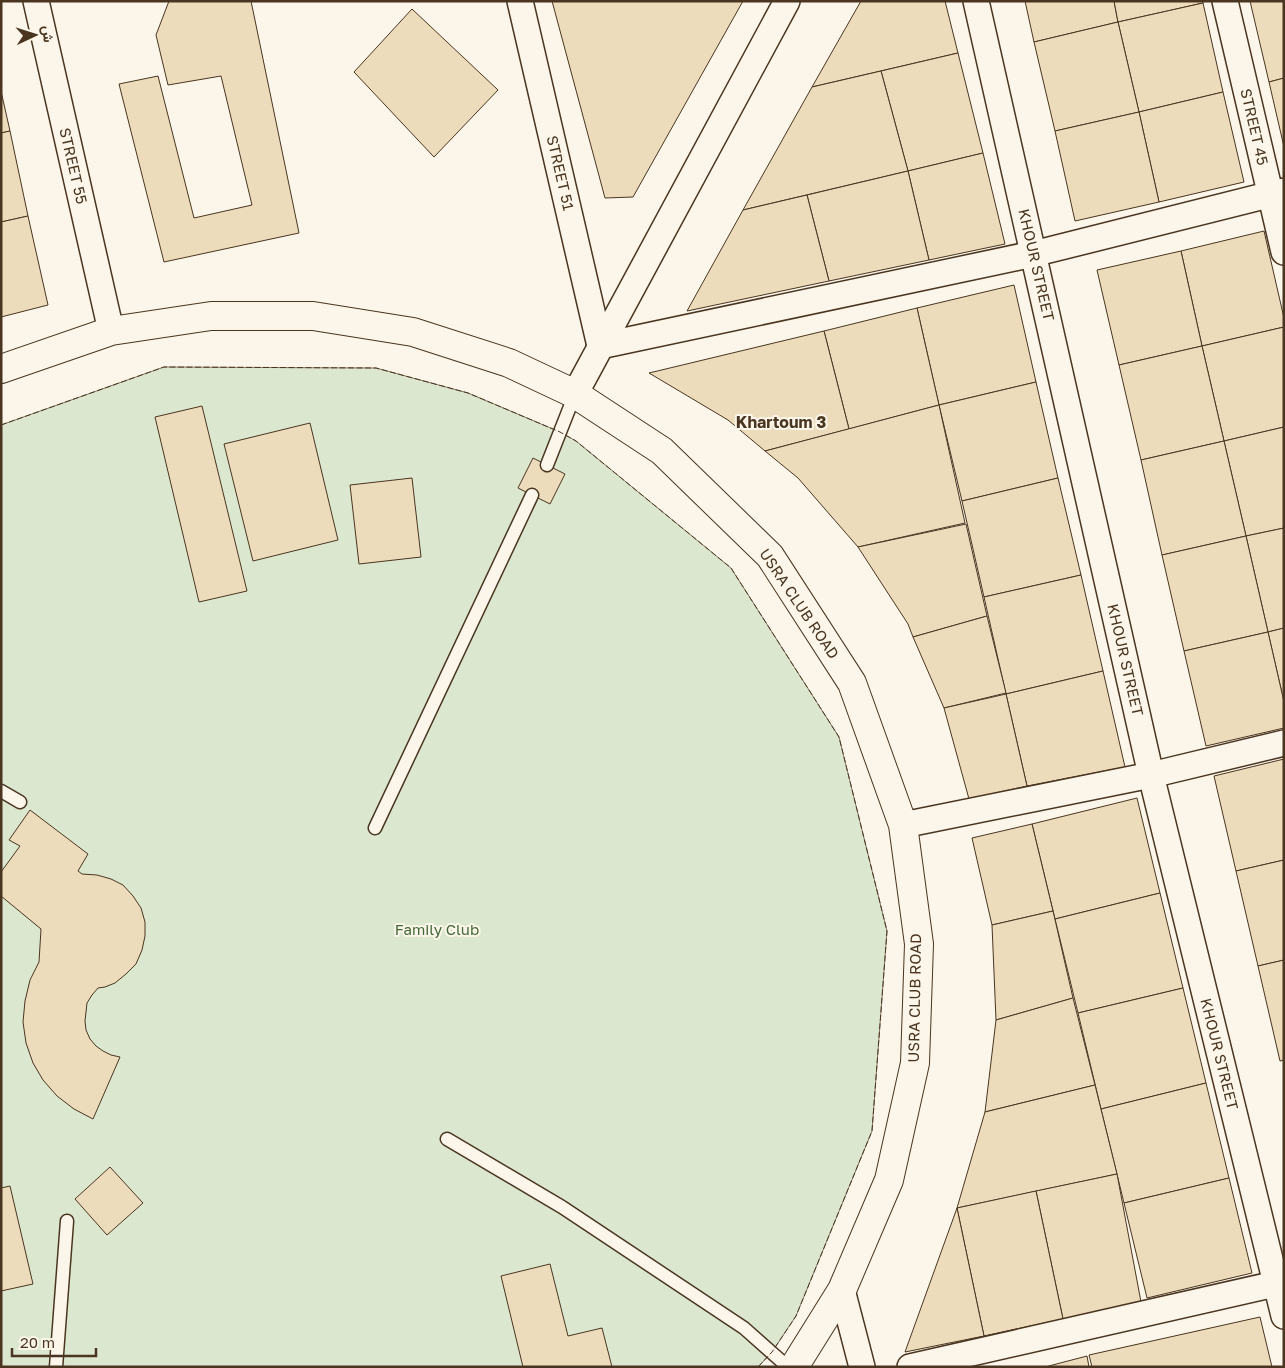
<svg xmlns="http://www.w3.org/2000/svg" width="1285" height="1368" font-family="'Golos Text',Vazirmatn,sans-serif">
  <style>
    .green { fill: #dce7d0; stroke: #887966 }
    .building { fill: #ecdcbc; stroke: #4a3520 }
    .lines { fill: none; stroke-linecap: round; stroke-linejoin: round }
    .lane-casing { stroke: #4a3520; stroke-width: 15 }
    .street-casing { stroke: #4a3520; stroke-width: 28 }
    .secondary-casing { stroke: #4a3520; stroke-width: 30 }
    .lane { stroke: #fbf6e9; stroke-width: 12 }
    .street { stroke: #fbf6e9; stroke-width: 25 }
    .secondary { stroke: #fbf6e9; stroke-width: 28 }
    .fence { stroke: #4a3520; stroke-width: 1; stroke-dasharray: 6 2.5; stroke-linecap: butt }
    .labels { text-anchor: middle; stroke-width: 4; stroke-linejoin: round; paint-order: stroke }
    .street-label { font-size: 15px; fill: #4a3520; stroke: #fbf6e9 }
    .park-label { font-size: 15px; fill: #436837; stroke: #fbf6e9 }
    .neighbourhood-label { font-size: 16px; font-weight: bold; fill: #4a3520; stroke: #fbf6e9 }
  </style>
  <rect width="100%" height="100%" fill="#fbf6e9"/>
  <!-- green -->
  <polygon class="green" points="164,367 376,368 468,393 560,432 576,441 731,568 839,737 887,931 872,1131 796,1316 772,1352 758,1367 1,1367 1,425"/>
  <!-- building -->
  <g class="building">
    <polygon points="169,1 251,1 299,233 164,262 119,84 158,76 194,218 252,205 221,76 168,85 156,35"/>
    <polygon points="552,1 743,1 633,197 605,198"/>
    <polygon points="861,1 945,1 958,53 812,87"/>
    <polygon points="1025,1 1114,1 1118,22 1034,42"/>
    <polygon points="1114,1 1203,1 1203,3 1118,22"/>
    <polygon points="1250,1 1284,1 1284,78 1269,82"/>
    <polygon points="1203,3 1223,92 1139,112 1118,22"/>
    <polygon points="412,9 498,90 434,157 354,72"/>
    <polygon points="1118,22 1139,112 1055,131 1034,42"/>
    <polygon points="958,53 983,153 908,171 881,71"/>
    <polygon points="881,71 908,171 743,210 812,87"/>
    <polygon points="1284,78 1284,147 1269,82"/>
    <polygon points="1,91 10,131 1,133"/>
    <polygon points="1223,92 1244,182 1159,202 1139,112"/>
    <polygon points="1139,112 1159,202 1075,221 1055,131"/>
    <polygon points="10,131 28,216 1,222 1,133"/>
    <polygon points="983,153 1005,244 929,260 908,171"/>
    <polygon points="908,171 929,260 829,281 807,195"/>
    <polygon points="807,195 829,281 687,311 743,210"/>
    <polygon points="28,216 48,305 1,317 1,222"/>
    <polygon points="1264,231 1284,318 1284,327 1202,346 1181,251"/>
    <polygon points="1181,251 1202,346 1119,365 1097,270"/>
    <polygon points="1014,285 1036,382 939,405 917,308"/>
    <polygon points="917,308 939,405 849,429 824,331"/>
    <polygon points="1284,327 1284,427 1224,441 1202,346"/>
    <polygon points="824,331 849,429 765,451 728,420 649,373"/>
    <polygon points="1202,346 1224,441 1141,460 1119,365"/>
    <polygon points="1036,382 1058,478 962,501 939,405"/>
    <polygon points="939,405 965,523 858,547 798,478 765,451"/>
    <polygon points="202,406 247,591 199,602 155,417"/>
    <polygon points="310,423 338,540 253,561 224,444"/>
    <polygon points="1284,427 1284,528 1246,536 1224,441"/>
    <polygon points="1224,441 1246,536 1162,555 1141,460"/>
    <polygon points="533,458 565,474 550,504 518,488"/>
    <polygon points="412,478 421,557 359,564 350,485"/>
    <polygon points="1058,478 1081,575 984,597 962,501"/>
    <polygon points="966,524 987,616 913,637 908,624 858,547"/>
    <polygon points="1284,528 1284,628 1268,632 1246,536"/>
    <polygon points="1246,536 1268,632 1184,651 1162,555"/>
    <polygon points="1081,575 1103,671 1006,694 984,597"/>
    <polygon points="987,616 1006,693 944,708 913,637"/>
    <polygon points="1284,628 1284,702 1268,632"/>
    <polygon points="1268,632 1284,702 1284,728 1206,746 1184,651"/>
    <polygon points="1103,671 1125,767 1027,786 1006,694"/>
    <polygon points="1006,694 1027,786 969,799 944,708"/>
    <polygon points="1284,759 1284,860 1236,871 1214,776"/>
    <polygon points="1137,798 1160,893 1055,919 1032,824"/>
    <polygon points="30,810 88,854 78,871 82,874 97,875 111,879 123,885 133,896 141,908 145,922 145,936 142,950 136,964 126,974 115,983 105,987 98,988 92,995 87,1003 85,1021 86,1030 90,1039 96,1046 103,1051 111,1055 120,1057 93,1119 74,1109 57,1096 43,1080 33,1063 26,1043 23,1022 25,1001 30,980 39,962 41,929 1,896 1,872 20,846 9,840"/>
    <polygon points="1032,824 1053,911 992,925 972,838"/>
    <polygon points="1284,860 1284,960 1258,966 1236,871"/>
    <polygon points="1160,893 1183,988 1078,1013 1055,919"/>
    <polygon points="1053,911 1073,998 996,1020 992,925"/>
    <polygon points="1284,960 1284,1060 1280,1061 1258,966"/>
    <polygon points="1183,988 1206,1083 1101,1109 1078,1013"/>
    <polygon points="1073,998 1095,1085 985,1112 996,1020"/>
    <polygon points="1206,1083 1229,1178 1124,1203 1101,1109"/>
    <polygon points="1095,1085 1117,1174 957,1208 985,1112"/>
    <polygon points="110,1167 143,1203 107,1235 75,1199"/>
    <polygon points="1117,1174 1141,1302 1063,1319 1036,1191"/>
    <polygon points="1229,1178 1252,1273 1147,1298 1124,1203"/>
    <polygon points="10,1186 33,1284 1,1291 1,1188"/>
    <polygon points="1036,1191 1063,1319 984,1336 957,1208"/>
    <polygon points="957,1208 984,1336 905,1352"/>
    <polygon points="550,1264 568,1336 602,1328 612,1367 523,1367 501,1276"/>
    <polygon points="1260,1317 1272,1367 1092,1367 1089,1355"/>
    <polygon points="1087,1356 1089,1367 1045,1367"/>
  </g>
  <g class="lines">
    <!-- lane casing -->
    <g class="lane-casing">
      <g id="lane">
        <polyline points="547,465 575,394"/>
        <polyline points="1,791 20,802"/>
        <polyline points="375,828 532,495"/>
        <polyline points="447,1139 562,1207 744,1328 788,1367"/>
        <polyline points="56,1367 67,1221"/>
      </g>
    </g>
    <!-- street casing -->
    <g class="street-casing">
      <g id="street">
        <polyline points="36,1 111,331"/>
        <polyline points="520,1 600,346 1033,254 1284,191"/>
        <polyline points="976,1 1151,775 1284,1316"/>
        <polyline points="1225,1 1284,252"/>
        <polyline points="575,394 787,1"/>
        <polyline points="903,825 1151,775 1284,743"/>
        <polyline points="842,1290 862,1367"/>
        <polyline points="910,1367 1284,1282"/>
      </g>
    </g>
    <!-- secondary casing -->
    <g class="secondary-casing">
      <polyline id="secondary" points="1,369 111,331 211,316 313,316 413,332 509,363 575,394 662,451 770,556 852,683 903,825 919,944 915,1063 889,1180 842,1290 794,1367"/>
    </g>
    <!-- lane -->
    <use href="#lane" class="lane"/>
    <!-- street -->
    <use href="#street" class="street"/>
    <!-- secondary -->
    <use href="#secondary" class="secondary"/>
    <!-- fence -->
    <polyline class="fence" points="1,425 164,367 376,368 468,393 560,432 576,441 731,568 839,737 887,931 872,1131 796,1316 772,1352 758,1367"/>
  </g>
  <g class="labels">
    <!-- street labels -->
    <g class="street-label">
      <text transform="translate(1254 127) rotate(77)" y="5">STREET 45</text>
      <text transform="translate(73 166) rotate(77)" y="5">STREET 55</text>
      <text transform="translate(560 173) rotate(77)" y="5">STREET 51</text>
      <text transform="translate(1036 265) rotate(77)" y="5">KHOUR STREET</text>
      <text transform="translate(799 604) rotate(56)" y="5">USRA CLUB ROAD</text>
      <text transform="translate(1125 660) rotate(77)" y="5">KHOUR STREET</text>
      <text transform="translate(915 998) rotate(-89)" y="5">USRA CLUB ROAD</text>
      <text transform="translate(1219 1054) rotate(76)" y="5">KHOUR STREET</text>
    </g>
    <!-- park labels -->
    <g class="park-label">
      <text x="437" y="935">Family Club</text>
    </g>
    <!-- neighbourhood labels -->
    <g class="neighbourhood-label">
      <text x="781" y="428">Khartoum 3</text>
    </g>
  </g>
  <!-- border -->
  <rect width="1285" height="1368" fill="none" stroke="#4a3520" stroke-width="5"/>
  <!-- north arrow -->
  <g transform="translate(35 35) rotate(86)" stroke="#fbf6e9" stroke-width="4" paint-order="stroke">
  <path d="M0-4L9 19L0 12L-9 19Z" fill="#4a3520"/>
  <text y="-8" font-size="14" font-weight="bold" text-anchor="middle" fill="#4a3520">ش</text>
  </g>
  <!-- scale -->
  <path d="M12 1348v8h84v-8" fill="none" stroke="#4a3520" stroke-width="2.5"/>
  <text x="20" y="1348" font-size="15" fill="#4a3520" stroke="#fbf6e9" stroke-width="4" paint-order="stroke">20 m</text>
</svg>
